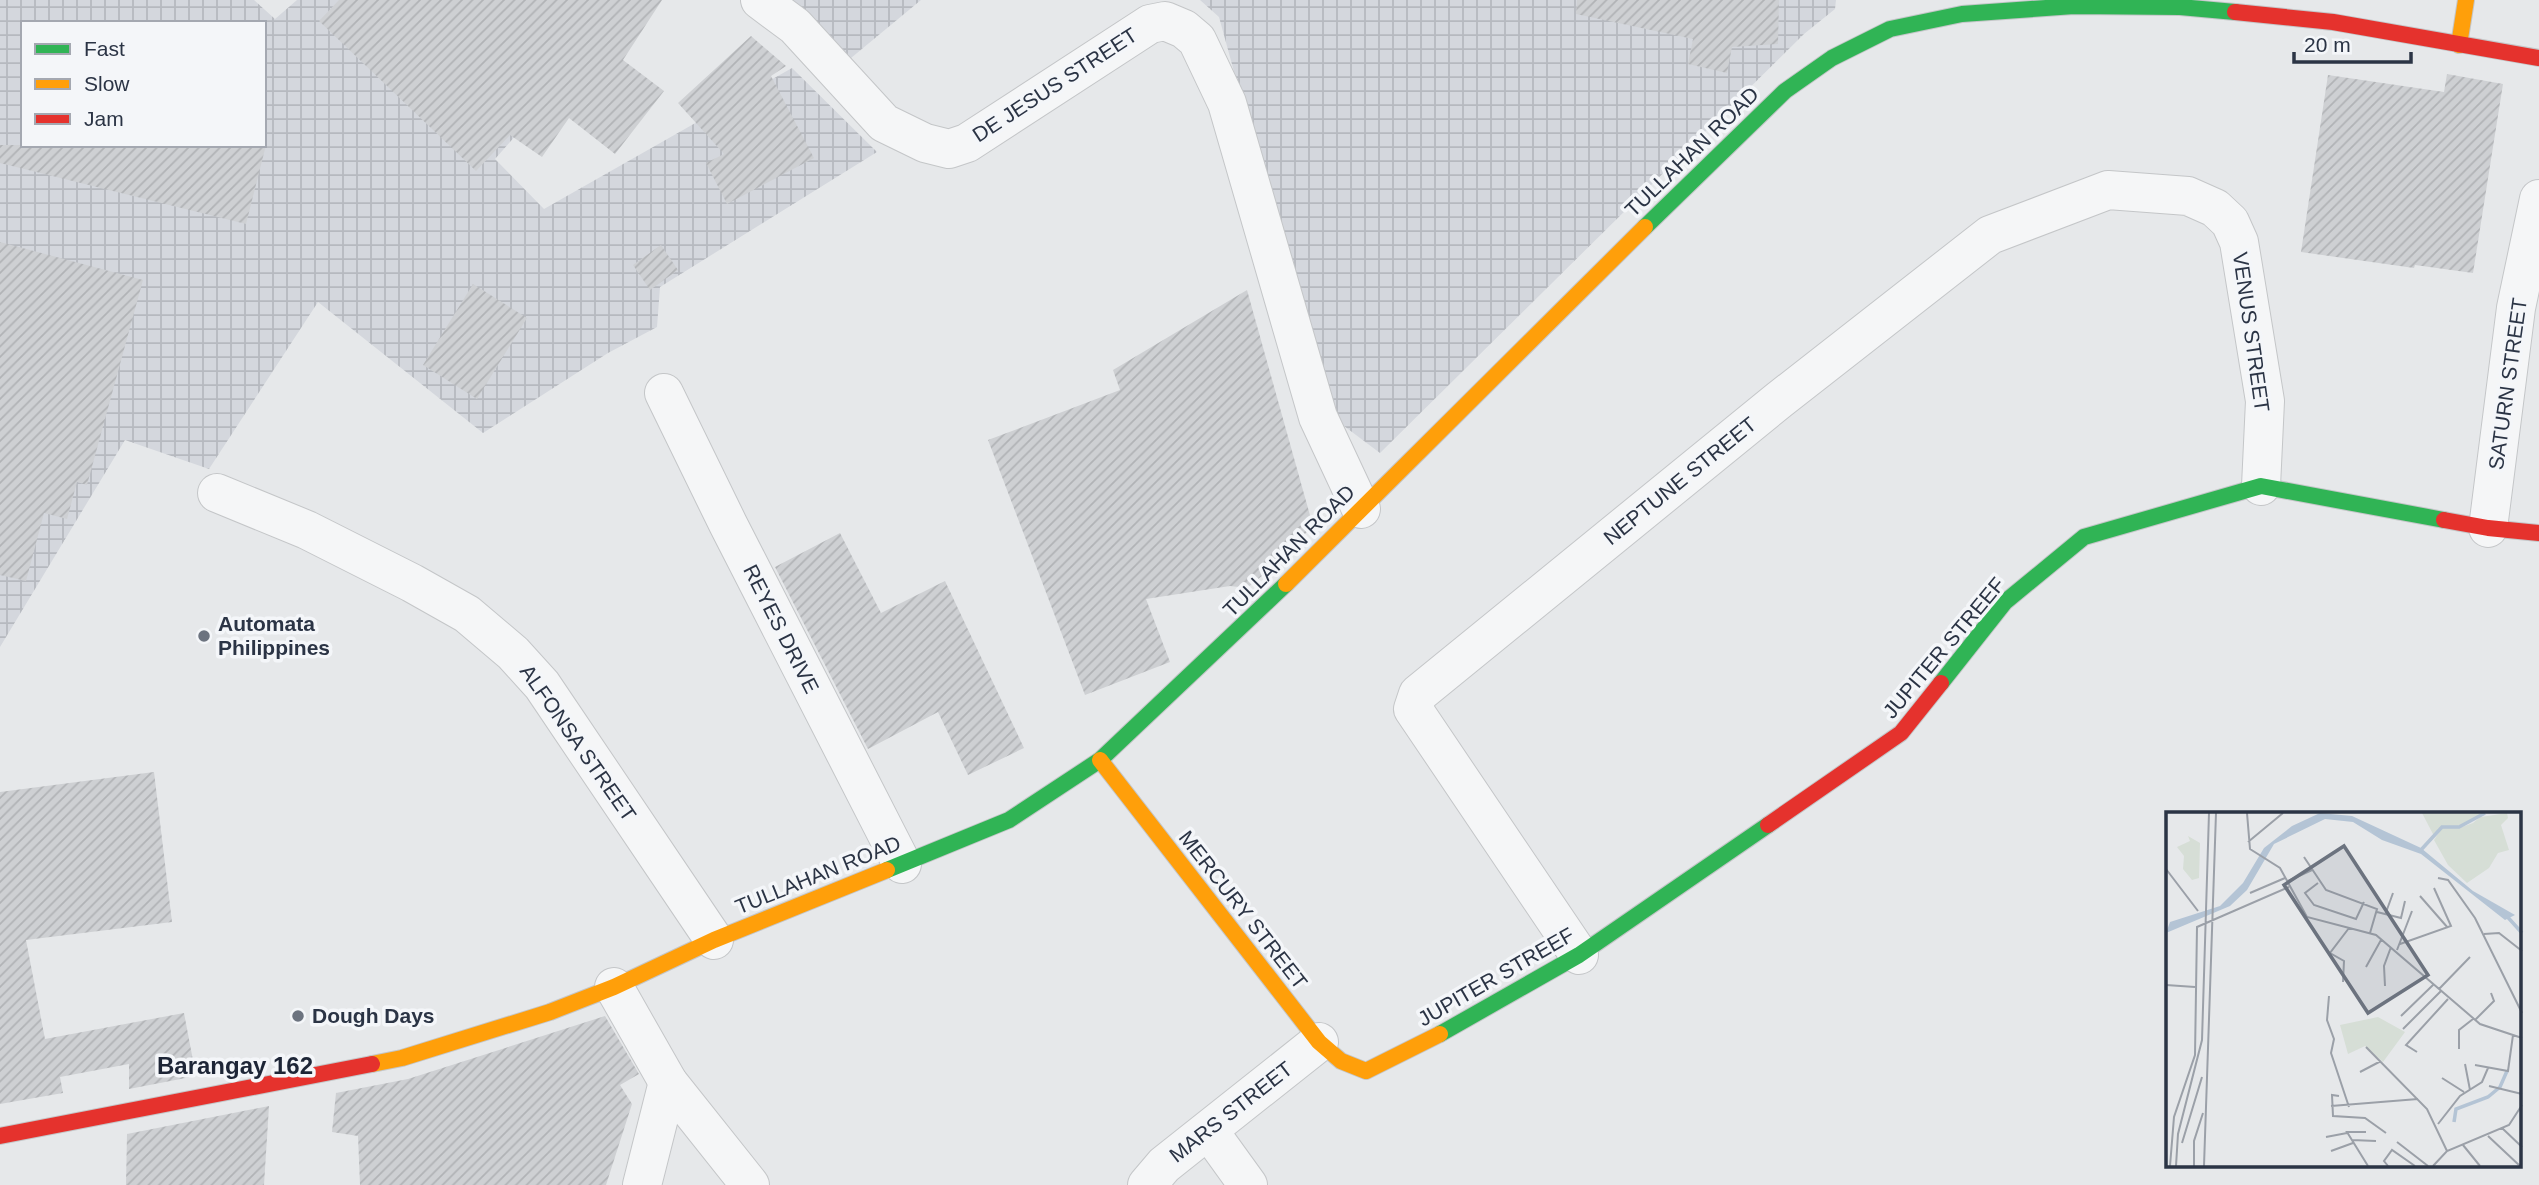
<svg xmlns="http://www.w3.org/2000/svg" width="2539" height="1185" font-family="Arial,sans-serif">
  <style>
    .industrial { fill: url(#industrial-grid); fill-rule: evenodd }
    .building { fill: url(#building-hatch) }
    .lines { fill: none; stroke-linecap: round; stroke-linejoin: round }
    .street-casing { stroke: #c4c6c8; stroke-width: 40 }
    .fast-casing { stroke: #c4c6c8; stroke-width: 18 }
    .slow-casing { stroke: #c4c6c8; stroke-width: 18 }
    .jam-casing { stroke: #c4c6c8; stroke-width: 18 }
    .street { stroke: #f5f6f7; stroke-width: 38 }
    .fast { stroke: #30b455; stroke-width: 16 }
    .slow { stroke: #ff9f0a; stroke-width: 16 }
    .jam { stroke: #e5322d; stroke-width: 16 }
    .poi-dot { fill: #6c737f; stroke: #f4f6f9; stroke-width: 2.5 }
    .labels { text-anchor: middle; stroke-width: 7; stroke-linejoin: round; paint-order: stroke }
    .street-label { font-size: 21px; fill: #2b3445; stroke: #f4f6f9 }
    .poi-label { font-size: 21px; font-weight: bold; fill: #2b3445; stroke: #f4f6f9; text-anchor: start }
    .quarter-label { font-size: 24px; font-weight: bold; fill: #1d2536; stroke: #f4f6f9 }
    .inset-river { fill: none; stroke: #b4c4d5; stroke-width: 3.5 }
    .inset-road { fill: none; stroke: #9ba0a8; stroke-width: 2 }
    .view { fill: #6c737f; fill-opacity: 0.15; stroke: #6c737f; stroke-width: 3.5 }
    .inset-edge { fill: none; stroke: #2b3445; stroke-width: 3.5 }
  </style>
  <defs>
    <pattern id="industrial-grid" width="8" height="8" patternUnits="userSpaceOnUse" patternTransform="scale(1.75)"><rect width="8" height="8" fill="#d4d7dd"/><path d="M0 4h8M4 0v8" fill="none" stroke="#b6b9bf"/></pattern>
    <pattern id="building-hatch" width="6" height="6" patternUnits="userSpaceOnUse" patternTransform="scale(1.75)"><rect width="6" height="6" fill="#ced0d3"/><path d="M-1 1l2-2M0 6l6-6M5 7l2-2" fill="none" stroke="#b1b3b6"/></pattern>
  </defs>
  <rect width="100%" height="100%" fill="#e6e8ea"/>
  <!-- industrial -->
  <g class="industrial">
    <path d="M 0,0 L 254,0 L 275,19 L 297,0 L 438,0 L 542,106 L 495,159 L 544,209 L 792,68 L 877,152 L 660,287 L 657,327 L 608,353 L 483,433 L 318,302 L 209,469 L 125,440 L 0,647 ZM 23,23 L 264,23 L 264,145 L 23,145 Z"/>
    <polygon points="783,0 921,0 851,58"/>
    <polygon points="1200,0 1836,0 1835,9 1804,34 1380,453 1328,414 1219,17"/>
  </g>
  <!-- building -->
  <g class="building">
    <polygon points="339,0 662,0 623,60 664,91 615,154 569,118 542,157 510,135 476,171 319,21"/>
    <polygon points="1577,0 1779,0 1778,44 1732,47 1727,73 1688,64 1693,39 1576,14"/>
    <polygon points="751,36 786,66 771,76 814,158 727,204 706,163 724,154 678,103"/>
    <polygon points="2447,74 2503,84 2473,273 2415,265 2414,268 2301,252 2328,75 2444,92"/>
    <polygon points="0,145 266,145 246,224 0,163"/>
    <polygon points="0,242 143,280 87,485 77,482 67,519 44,513 26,581 0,575"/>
    <polygon points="661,245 678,270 650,290 633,265"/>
    <polygon points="473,284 527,318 477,399 423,365"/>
    <polygon points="1247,290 1313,526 1268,571 1247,588 1230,586 1146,599 1170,662 1085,695 988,440 1120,390 1113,370"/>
    <polygon points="840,533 881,613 945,581 1024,748 968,775 938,712 868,749 775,567"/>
    <polygon points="154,772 172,922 26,940 45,1039 184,1013 196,1076 129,1089 129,1064 60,1077 63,1093 0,1104 0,792"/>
    <polygon points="605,1016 639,1074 620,1085 632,1104 606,1185 360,1185 358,1136 332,1132 336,1093 408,1079"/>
    <polygon points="269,1106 264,1185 126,1185 127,1134"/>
  </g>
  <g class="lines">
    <!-- street casing -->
    <g class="street-casing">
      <g id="street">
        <polyline points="760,0 795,26 884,123 925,143 949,149 967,143 1150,24 1165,21 1184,29 1197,40 1227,103 1318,417 1361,509"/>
        <polyline points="664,393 728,524 902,864"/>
        <polyline points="217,493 307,530 412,583 467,614 513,653 542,685 714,940"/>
        <polyline points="2488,528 2516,308 2539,199"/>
        <polyline points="1579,955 1413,709 1418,694 1779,400 1990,235 2108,190 2188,196 2215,208 2230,222 2239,242 2265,401 2261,486"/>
        <polyline points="614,987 668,1082 750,1185"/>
        <polyline points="1209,1131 1248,1185"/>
        <polyline points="642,1185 668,1082"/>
        <polyline points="1147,1185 1164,1165 1319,1042"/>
      </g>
    </g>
    <!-- fast casing -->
    <g class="fast-casing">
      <g id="fast">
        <polyline points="1645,227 1785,91 1832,58 1890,29 1962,14 2074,6 2180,7 2235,12"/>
        <polyline points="1941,683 2005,602 2084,537 2261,486 2444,520"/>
        <polyline points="887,870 1009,820 1100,760 1286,584"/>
        <polyline points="1440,1034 1579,955 1768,825"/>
      </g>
    </g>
    <!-- slow casing -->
    <g class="slow-casing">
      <g id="slow">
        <polyline points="2459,45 2466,0"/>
        <polyline points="1286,584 1645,227"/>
        <polyline points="1100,760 1319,1042 1341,1061 1366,1071 1440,1034"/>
        <polyline points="372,1064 402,1058 550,1012 614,987 714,940 887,870"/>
      </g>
    </g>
    <!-- jam casing -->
    <g class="jam-casing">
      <g id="jam">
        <polyline points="2235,12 2333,22 2539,58"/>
        <polyline points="2444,520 2488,528 2539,533"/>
        <polyline points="1768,825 1901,733 1941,683"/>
        <polyline points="0,1136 372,1064"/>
      </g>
    </g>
    <!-- street -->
    <use href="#street" class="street"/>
    <!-- fast -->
    <use href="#fast" class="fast"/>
    <!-- slow -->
    <use href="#slow" class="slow"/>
    <!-- jam -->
    <use href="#jam" class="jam"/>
  </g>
  <!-- markers -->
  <g class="poi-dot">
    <circle cx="204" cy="636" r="7"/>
    <circle cx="298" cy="1016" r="7"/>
  </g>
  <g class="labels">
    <!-- street labels -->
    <g class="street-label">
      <text transform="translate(1055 85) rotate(-33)" y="7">DE JESUS STREET</text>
      <text transform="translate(1692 152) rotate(-44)" y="7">TULLAHAN ROAD</text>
      <text transform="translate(2251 332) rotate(82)" y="7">VENUS STREET</text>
      <text transform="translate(2508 384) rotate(-82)" y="7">SATURN STREET</text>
      <text transform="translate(1680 481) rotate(-39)" y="7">NEPTUNE STREET</text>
      <text transform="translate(1289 551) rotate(-45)" y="7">TULLAHAN ROAD</text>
      <text transform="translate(781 629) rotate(63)" y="7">REYES DRIVE</text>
      <text transform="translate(1944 648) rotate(-50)" y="7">JUPITER STREEF</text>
      <text transform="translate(578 743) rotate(55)" y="7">ALFONSA STREET</text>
      <text transform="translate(818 875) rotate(-22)" y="7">TULLAHAN ROAD</text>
      <text transform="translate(1243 910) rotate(52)" y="7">MERCURY STREET</text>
      <text transform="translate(1496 977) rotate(-30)" y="7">JUPITER STREEF</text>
      <text transform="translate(1231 1112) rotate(-38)" y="7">MARS STREET</text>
    </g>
    <!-- poi labels -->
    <g class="poi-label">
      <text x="218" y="631">Automata<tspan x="218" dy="24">Philippines</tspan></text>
      <text x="312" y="1023">Dough Days</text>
    </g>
    <!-- quarter labels -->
    <g class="quarter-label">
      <text x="235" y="1074">Barangay 162</text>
    </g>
  </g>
  <!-- overview -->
  <g transform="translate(2166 812)">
    <rect width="355" height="355" fill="#e6e8ea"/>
    <path d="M 256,1 L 318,1 L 315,5 L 341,1 L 342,6 L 335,13 L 343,38 L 332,41 L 323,56 L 301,71 L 282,53 L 268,28 L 276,16 L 293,16 L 307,11 L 314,5 L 289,15 L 275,14 L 268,24 ZM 22,24 L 34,31 L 33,66 L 26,68 L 17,57 L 18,44 L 11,35 L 24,29 ZM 212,205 L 239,220 L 217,250 L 199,234 L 182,242 L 174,213 Z" fill="#d6ded6"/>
    <path d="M 154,1 L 186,4 L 255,36 L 307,79 L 349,103 L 339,108 L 255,42 L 216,28 L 187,10 L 159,7 L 108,32 L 81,78 L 64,94 L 0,121 L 4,110 L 54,94 L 77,71 L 98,36 L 126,14 Z" fill="#b4c4d5"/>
    <path class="inset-river" d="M 254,39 L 276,15 L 293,15 L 319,1M 338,101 L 356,121M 288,310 L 290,297 L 322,285 L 334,275 L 341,259"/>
    <path class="inset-road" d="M 81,1 L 84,37 L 114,56 L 141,105 L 210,123 L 314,212 L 356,226M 82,30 L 117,1M 138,45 L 160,78 L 211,97 L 204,121M 0,57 L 32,99M 272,66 L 282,68 L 309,106 L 356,201M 122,69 L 146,58M 152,71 L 139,81 L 148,93 L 190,107 L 198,90M 84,81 L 119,66M 254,84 L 282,116M 211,100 L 235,106 L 239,89M 219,103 L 227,81M 318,122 L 333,121 L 356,139M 234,132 L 285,114 L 268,76M 231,138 L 246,99M 200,155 L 215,128M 177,170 L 178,149 L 164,141 L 183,116M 0,173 L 29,175M 219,174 L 218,154 L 225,135M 273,177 L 304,145M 163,184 L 161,208 L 168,227 L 165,241 L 183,295M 235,204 L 267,173M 309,208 L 328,189 L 325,181M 237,217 L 275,179M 200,235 L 261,297 L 281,339M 293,237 L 293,218 L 307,207M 251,240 L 240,233 L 282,187M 299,252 L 304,278M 309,253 L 342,259 L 347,223M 194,260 L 215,249M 276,266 L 298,280M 323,274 L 356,282M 173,284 L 166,283 L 167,304 L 199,306 L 220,321M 165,294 L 252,287M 272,312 L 294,284 L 316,270 L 322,256M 336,316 L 356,335M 200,320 L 181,320 L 202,354M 322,324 L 354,354M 160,325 L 181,321M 186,328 L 210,329M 231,330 L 262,354M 16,331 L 36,265M 297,333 L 314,354M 165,339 L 187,331M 4,354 L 8,305 L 29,243 L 31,115 L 123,75M 10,354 L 12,322 L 36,228 L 43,1M 28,354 L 28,329 L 37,301M 38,354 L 50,1M 222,354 L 218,349 L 226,338 L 249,354M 267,354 L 281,339 L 343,313 L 356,293"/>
    <path class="view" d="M 178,34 L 262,163 L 202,201 L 118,73 Z"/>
    <rect width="355" height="355" class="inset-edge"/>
  </g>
  <!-- legend -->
  <rect x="21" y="21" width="245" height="126" fill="#f4f6f9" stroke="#a4a8b1" stroke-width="2"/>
  <rect x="35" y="44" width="35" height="10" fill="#30b455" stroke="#a4a8b1" stroke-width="2"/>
  <text x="84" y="56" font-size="21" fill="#2b3445">Fast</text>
  <rect x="35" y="79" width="35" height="10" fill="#ff9f0a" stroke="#a4a8b1" stroke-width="2"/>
  <text x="84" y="91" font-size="21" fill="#2b3445">Slow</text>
  <rect x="35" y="114" width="35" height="10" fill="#e5322d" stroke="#a4a8b1" stroke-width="2"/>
  <text x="84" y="126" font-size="21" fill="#2b3445">Jam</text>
  <!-- scale -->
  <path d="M2294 52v10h117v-10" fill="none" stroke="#2b3445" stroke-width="3.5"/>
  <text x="2304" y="52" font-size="21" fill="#2b3445" stroke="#f4f6f9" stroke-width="5" paint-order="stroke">20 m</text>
</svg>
